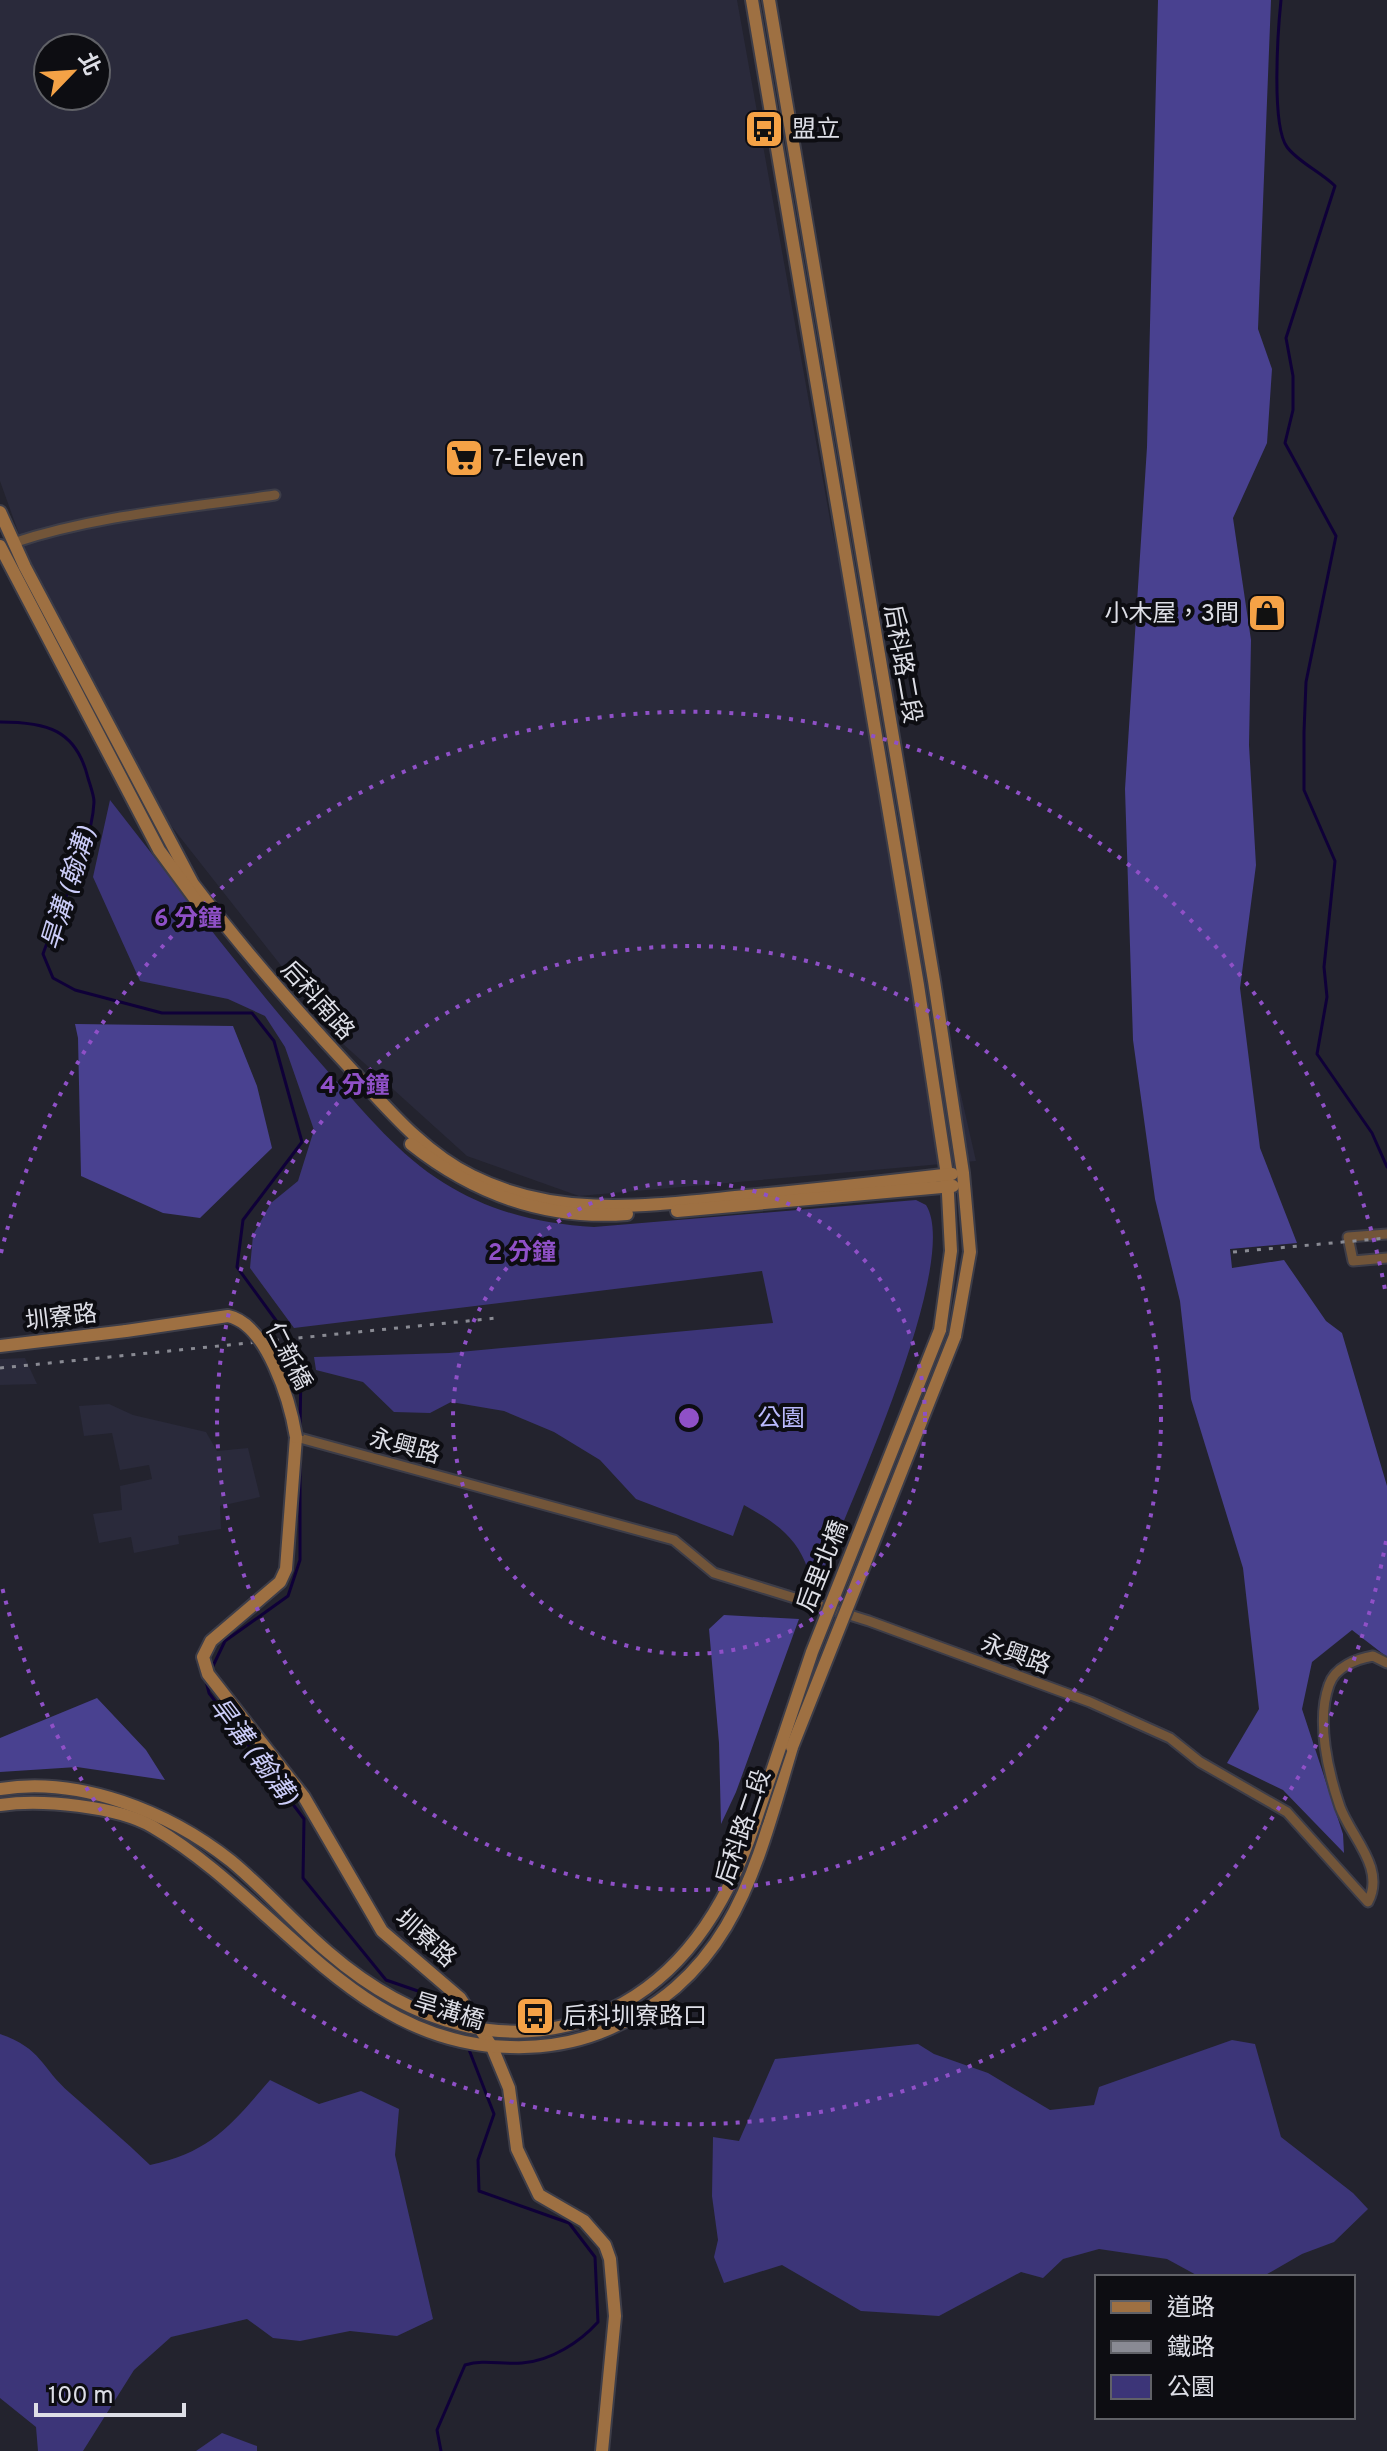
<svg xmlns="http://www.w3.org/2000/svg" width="1387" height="2451" font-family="Overpass,'Noto Sans TC',sans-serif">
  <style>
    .built { fill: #2a2a3b; fill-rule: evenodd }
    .green { fill: #3c3578 }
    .forest { fill: #494190 }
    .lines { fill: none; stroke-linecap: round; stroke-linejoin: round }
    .stream { stroke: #0f0038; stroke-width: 3 }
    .street-casing { stroke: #3d3d48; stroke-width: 13 }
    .secondary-casing { stroke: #3d3d48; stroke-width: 16 }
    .street { stroke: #725539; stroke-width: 9 }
    .secondary { stroke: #9e7042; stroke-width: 12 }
    .rail { stroke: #898a93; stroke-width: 3; stroke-dasharray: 4 8; stroke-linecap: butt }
    .secondary-bridge-casing { stroke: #3d3d48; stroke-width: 16; stroke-linecap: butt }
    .secondary-bridge { stroke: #9e7042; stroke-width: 12 }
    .ring { fill: none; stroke: #8f50c7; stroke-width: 4; stroke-dasharray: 4 8 }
    .labels { text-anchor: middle; stroke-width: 8; stroke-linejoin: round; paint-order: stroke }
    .poi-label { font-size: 24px; fill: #dddee6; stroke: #0d0d12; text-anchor: start }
    .street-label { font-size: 24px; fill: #dddee6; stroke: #0d0d12 }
    .park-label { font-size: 24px; fill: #babafc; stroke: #0d0d12 }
    .water-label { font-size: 26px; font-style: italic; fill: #cbccf8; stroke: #0d0d12 }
    .centre { fill: #8f50c7; stroke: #0d0d12; stroke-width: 4 }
    .ring-label { font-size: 24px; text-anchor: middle; font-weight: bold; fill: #8f50c7; stroke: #0d0d12; stroke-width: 8; stroke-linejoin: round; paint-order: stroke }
  </style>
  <rect width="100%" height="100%" fill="#23232e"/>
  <!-- built -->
  <g class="built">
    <path d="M 0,0 L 737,0 L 831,525 L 976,1161 L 579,1196 L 467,1156 L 342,1043 L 165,818 L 34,576 L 0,481 ZM 48,48 L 96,48 L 96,96 L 48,96 Z"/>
    <polygon points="25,1358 37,1384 0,1385 0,1359"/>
    <polygon points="109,1404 133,1415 206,1432 217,1451 248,1448 260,1497 220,1506 221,1529 178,1536 179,1544 134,1553 131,1537 99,1543 93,1514 122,1510 120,1486 152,1479 149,1465 120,1470 112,1433 84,1436 79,1406"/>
  </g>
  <!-- green -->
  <g class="green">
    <path d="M 110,800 C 182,892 253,987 331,1075 C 366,1114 399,1155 444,1183 C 490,1212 541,1224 594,1227 L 916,1200 L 926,1205 C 962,1262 847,1510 821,1576 L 808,1570 C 797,1536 774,1522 744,1505 L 733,1536 L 636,1499 L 600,1460 L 554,1432 L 504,1411 L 451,1402 L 430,1413 L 394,1412 L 363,1382 L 316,1370 L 314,1357 L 449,1353 L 773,1323 L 762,1271 L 294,1328 L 250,1268 L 253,1235 L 271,1203 L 298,1181 L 314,1130 L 285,1047 L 265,1016 L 228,999 L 140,981 L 93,877 Z"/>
    <path d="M 0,2034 C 43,2049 40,2067 70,2093 C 97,2117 124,2140 150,2165 C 211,2152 231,2125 270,2080 L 319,2104 L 361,2091 L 399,2109 L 395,2155 L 433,2319 L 397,2336 L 350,2331 L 300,2341 L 273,2338 L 247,2319 L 171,2337 L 134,2370 L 83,2451 L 38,2451 L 36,2427 L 0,2398 Z"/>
    <polygon points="1232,2040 1255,2044 1281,2137 1353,2193 1368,2209 1334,2242 1302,2254 1262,2277 1200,2277 1167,2259 1099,2249 1063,2259 1043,2278 1021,2272 939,2316 861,2311 782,2265 724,2283 714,2257 718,2240 712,2196 713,2137 739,2141 775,2059 918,2044 934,2054 988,2073 1050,2110 1094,2105 1099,2087"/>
    <polygon points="222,2433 257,2446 257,2451 196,2451"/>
  </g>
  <!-- forest -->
  <g class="forest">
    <polygon points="1158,0 1271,0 1258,329 1272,369 1267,443 1233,518 1251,640 1249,745 1256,865 1240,988 1260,1148 1297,1243 1230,1249 1232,1268 1284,1260 1326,1321 1342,1333 1387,1486 1387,1657 1352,1630 1312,1662 1302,1709 1343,1834 1344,1853 1283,1790 1227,1763 1259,1709 1243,1568 1191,1399 1180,1301 1155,1199 1133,1040 1125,789 1147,447"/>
    <polygon points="75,1024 233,1026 257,1086 272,1148 200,1218 163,1213 81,1176 78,1038"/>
    <polygon points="724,1615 799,1619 736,1792 721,1824 719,1743 709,1629"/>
    <polygon points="97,1698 146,1750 165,1780 77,1767 0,1772 0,1738"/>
  </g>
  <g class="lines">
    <!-- stream -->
    <g class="stream">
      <path d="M 1281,0 C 1278,29 1271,125 1287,147 C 1298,162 1321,172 1335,186 L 1286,338 L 1293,376 L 1293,410 L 1285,443 L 1336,536 L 1306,682 L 1304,732 L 1304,790 L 1335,861 L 1324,967 L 1327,997 L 1317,1054 L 1372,1133 L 1387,1167"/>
      <path d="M 0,722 C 46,722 76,729 88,778 C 90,785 94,795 94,802 C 92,848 58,910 43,954 L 53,978 L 75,990 L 162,1013 L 252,1013 L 274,1041 L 302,1142 L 243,1220 L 237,1267 L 283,1330"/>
      <polyline points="294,1353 301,1369 300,1431"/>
      <polyline points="211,1670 225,1641 288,1596 300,1560 300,1459"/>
      <polyline points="206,1681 209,1693 304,1819 303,1878 386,1980 447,2001 455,2018"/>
      <path d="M 441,2451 L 437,2430 L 465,2365 C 485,2359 502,2365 522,2363 C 551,2361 580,2342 598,2322 L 595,2257 L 569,2223 L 479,2191 L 478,2160 L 494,2114 L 468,2047"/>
    </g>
    <!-- street casing -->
    <g class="street-casing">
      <g id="street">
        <path d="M 13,543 C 97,515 188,508 275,495"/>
        <polyline points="1387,1234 1348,1237 1353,1261 1387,1258"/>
        <path d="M 296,1437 L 674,1540 L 714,1573 L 869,1621 L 1090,1702 L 1170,1738 L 1200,1762 L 1287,1812 L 1368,1902 C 1386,1868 1351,1837 1340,1807 C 1328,1772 1316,1721 1329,1685 C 1335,1667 1356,1659 1373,1656 L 1387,1663"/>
      </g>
    </g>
    <!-- secondary casing -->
    <g class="secondary-casing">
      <g id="secondary">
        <polyline points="752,0 918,985 947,1175 951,1251 940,1330"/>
        <polyline points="769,0 934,981 963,1173 970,1252 955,1336"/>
        <path d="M 0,512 L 25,567 L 193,884 C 242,948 295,1009 350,1068 C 387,1108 423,1152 472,1176 C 560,1220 653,1205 746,1196 C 815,1190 883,1182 952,1174"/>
        <polyline points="0,546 159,850 212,922"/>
        <path d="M 411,1144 C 474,1194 545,1220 627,1214"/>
        <polyline points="677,1211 953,1186"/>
        <polyline points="0,1346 126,1331"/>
        <polyline points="296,1437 286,1569 280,1582 211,1641 203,1657 208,1674 304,1797 382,1931 460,1998 492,2047 509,2088 517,2149 539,2195 584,2221 605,2245 610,2259 615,2316 602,2451"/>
        <path d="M 0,1789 C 80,1776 169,1812 231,1861 C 265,1889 295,1924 328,1952 C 409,2022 511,2058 612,2009 C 688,1972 730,1898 755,1822"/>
        <path d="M 0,1805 C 41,1799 117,1806 153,1827 C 275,1898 355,2045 510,2047 C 540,2048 570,2044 599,2033 C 732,1980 755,1872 792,1747"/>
      </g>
    </g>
    <!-- street -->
    <use href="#street" class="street"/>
    <!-- secondary -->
    <use href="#secondary" class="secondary"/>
    <!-- rail -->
    <g class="rail">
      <polyline points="1233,1252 1387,1238"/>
      <polyline points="0,1368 497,1318"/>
    </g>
    <!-- secondary-bridge casing -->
    <g class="secondary-bridge-casing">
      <g id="secondary-bridge">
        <path d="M 126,1331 L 228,1316 C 267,1324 290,1401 296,1437"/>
        <polyline points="792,1747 955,1336"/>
        <polyline points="755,1822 812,1652 940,1330"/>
      </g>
    </g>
    <!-- secondary-bridge -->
    <use href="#secondary-bridge" class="secondary-bridge"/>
  </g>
  <!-- distance rings -->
  <g class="ring">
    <circle cx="689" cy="1418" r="236"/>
    <circle cx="689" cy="1418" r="472"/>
    <path d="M1386 1541A708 708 0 0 1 1 1583M1 1253A708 708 0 0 1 1386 1295"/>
  </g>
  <!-- icons -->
  <defs>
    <g id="bus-square" transform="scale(2)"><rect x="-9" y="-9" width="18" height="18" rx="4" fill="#f5a246" stroke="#0d0d12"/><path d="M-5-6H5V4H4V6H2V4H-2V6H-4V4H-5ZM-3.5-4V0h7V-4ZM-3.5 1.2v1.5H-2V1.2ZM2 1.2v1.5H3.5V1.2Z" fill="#111"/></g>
    <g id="supermarket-square" transform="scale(2)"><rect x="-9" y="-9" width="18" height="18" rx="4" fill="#f5a246" stroke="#0d0d12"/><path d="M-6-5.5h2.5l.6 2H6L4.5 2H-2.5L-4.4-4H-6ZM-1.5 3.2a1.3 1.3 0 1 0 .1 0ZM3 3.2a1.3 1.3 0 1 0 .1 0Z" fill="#111"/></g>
    <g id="shop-square" transform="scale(2)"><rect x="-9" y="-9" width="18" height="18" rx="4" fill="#f5a246" stroke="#0d0d12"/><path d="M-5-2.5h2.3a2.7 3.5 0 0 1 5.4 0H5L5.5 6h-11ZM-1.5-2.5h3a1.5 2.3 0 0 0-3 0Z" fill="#111"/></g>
  </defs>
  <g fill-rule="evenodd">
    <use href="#bus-square" x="764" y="129"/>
    <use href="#supermarket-square" x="464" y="458"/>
    <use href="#shop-square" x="1267" y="613"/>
    <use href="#bus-square" x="535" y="2016"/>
  </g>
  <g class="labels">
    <!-- poi labels -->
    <g class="poi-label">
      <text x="792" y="137">盟立</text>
      <text x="492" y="466">7-Eleven</text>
      <text x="1239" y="621" text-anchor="end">小木屋，3間</text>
      <text x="563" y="2024">后科圳寮路口</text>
    </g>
    <!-- street labels -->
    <g class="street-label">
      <text transform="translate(903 664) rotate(80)" y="8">后科路二段</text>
      <text transform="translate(318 1000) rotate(48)" y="8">后科南路</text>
      <text transform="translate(61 1317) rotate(-7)" y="8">圳寮路</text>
      <text transform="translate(289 1356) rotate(63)" y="8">仁新橋</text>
      <text transform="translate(405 1446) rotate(15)" y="8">永興路</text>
      <text transform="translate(822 1566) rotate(-68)" y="8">后里北橋</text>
      <text transform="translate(1016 1654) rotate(20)" y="8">永興路</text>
      <text transform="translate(743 1827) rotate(-71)" y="8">后科路二段</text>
      <text transform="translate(426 1938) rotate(42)" y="8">圳寮路</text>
      <text transform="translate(449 2011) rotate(17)" y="8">旱溝橋</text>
    </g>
    <!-- park labels -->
    <g class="park-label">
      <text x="781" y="1426">公園</text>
    </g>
    <!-- water labels -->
    <g class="water-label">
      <text transform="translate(68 888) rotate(-73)" y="9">旱溝 (翰溝)</text>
      <text transform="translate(254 1751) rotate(53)" y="9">旱溝 (翰溝)</text>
    </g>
  </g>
  <circle cx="689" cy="1418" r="12" class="centre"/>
  <g class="ring-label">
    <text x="188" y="926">6 分鐘</text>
    <text x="355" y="1093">4 分鐘</text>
    <text x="522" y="1260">2 分鐘</text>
  </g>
  <!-- legend -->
  <rect x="1095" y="2275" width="260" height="144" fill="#0d0d12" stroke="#606167" stroke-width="2"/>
  <rect x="1111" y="2301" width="40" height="12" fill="#9e7042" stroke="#606167" stroke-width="2"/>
  <text x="1167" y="2315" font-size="24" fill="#dddee6">道路</text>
  <rect x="1111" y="2341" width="40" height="12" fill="#898a93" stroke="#606167" stroke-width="2"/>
  <text x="1167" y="2355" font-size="24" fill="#dddee6">鐵路</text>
  <rect x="1111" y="2375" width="40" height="24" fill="#3c3578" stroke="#606167" stroke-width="2"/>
  <text x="1167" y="2395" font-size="24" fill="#dddee6">公園</text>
  <!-- north arrow -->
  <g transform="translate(72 72) rotate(65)"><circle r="38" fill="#0d0d12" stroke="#606167" stroke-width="2"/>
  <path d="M0-6L14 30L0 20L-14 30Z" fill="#f5a246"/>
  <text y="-12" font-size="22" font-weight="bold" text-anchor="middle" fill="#dddee6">北</text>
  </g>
  <!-- scale -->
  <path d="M36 2403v12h148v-12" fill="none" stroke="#dddee6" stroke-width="4"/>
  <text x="48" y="2403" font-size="24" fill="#dddee6" stroke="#0d0d12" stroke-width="6" paint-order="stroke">100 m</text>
</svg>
